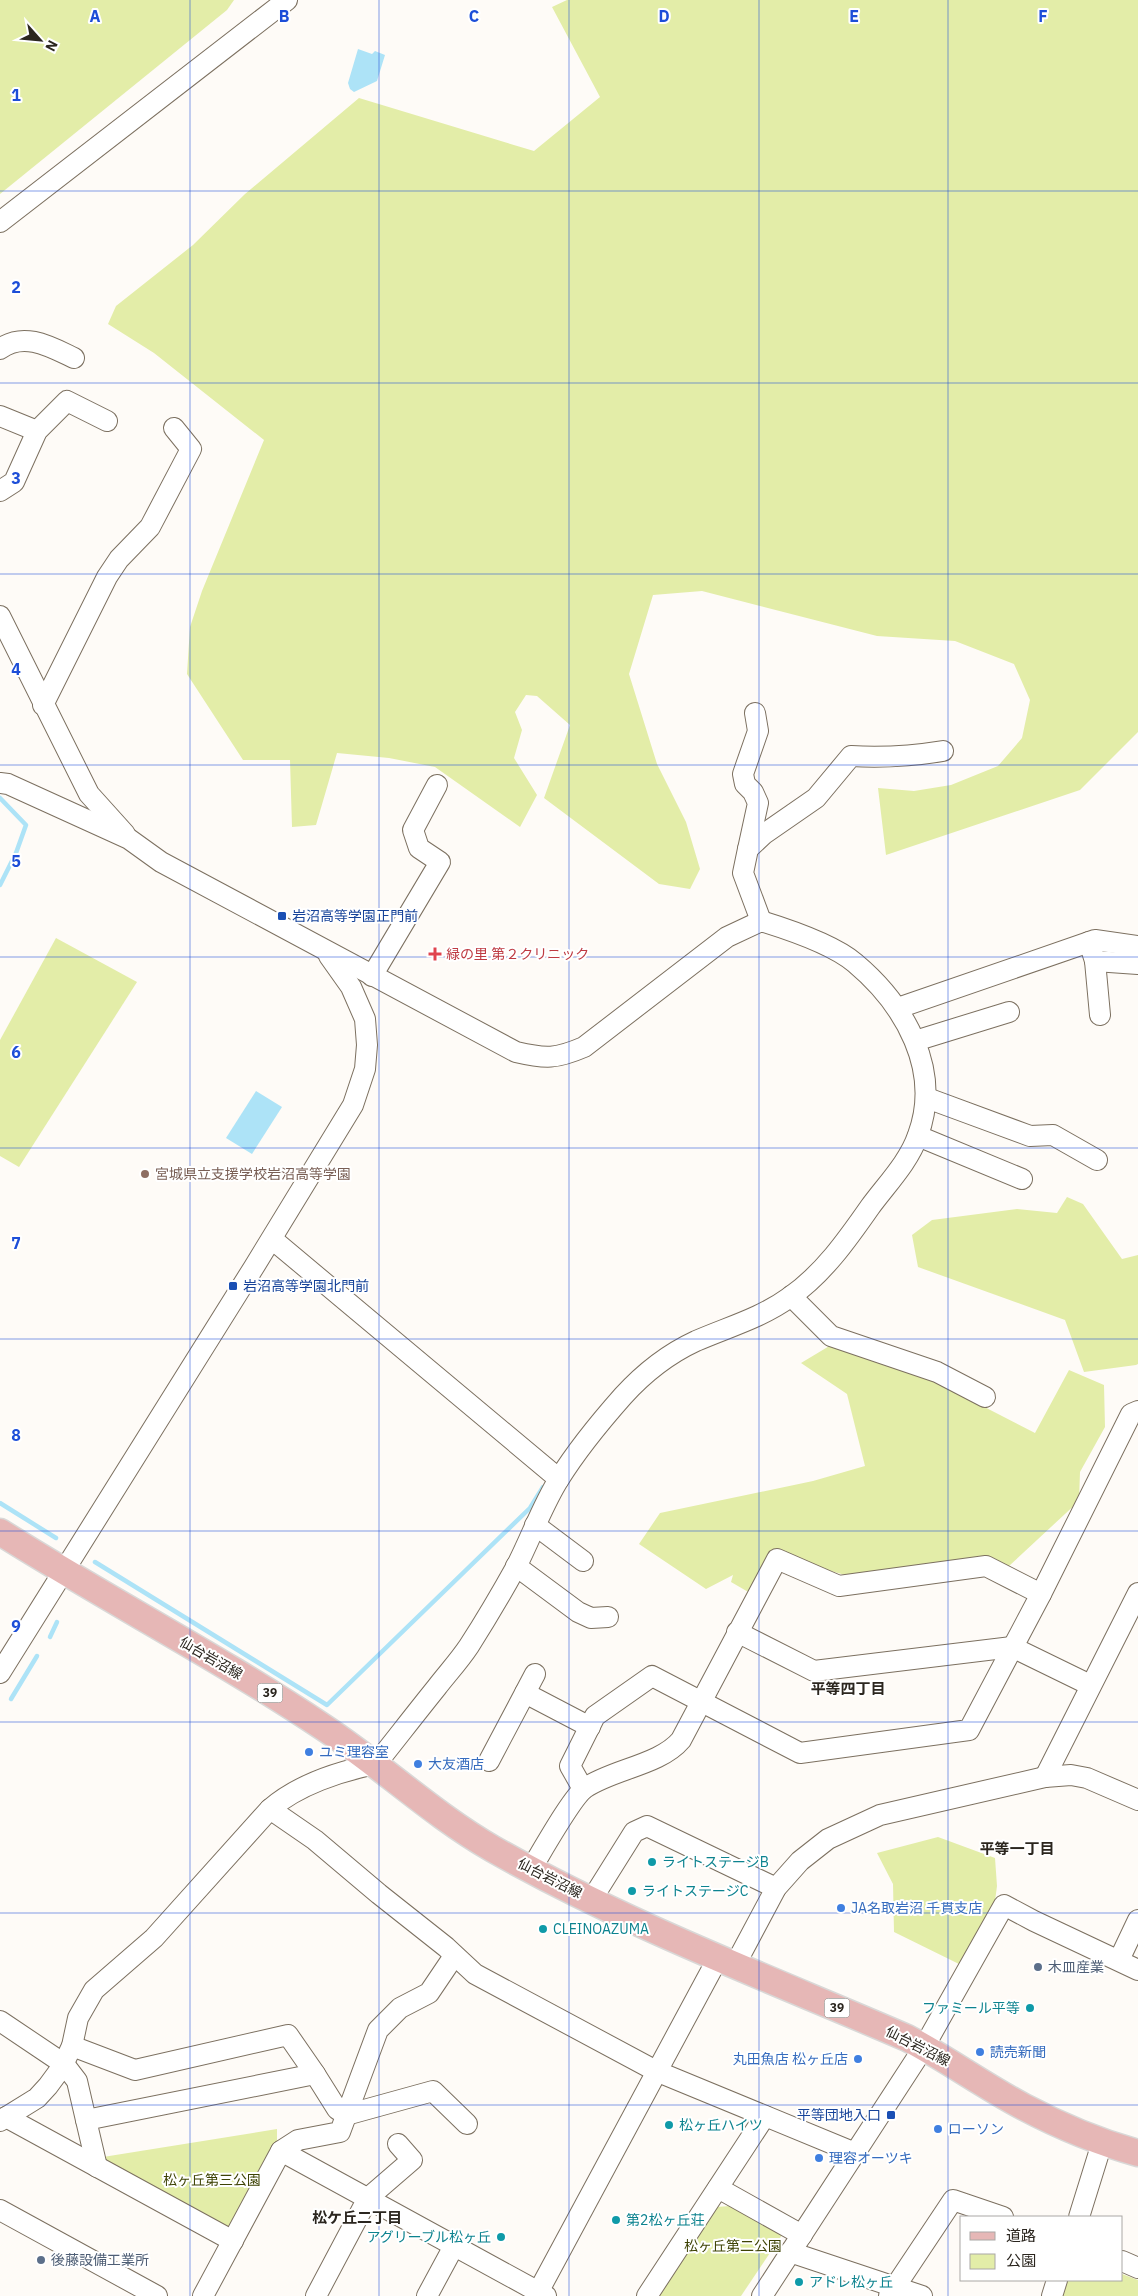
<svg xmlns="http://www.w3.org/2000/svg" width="1138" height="2296" font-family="'IBM Plex Sans','Noto Sans JP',sans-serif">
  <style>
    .green { fill: #e3eda8 }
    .water { fill: #ade3f7 }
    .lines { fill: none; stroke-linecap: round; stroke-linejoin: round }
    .stream { stroke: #ade3f7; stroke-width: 4.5 }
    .minor-casing { stroke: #7c7060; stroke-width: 22 }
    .major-casing { stroke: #d9d8d7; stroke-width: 29 }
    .minor { stroke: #fff; stroke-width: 20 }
    .major { stroke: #e6b7b6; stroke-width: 26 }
    .grid { fill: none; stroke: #1d4ed8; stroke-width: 1; stroke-opacity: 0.55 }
    .transit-dot { fill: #1a4fb4; stroke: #fff; stroke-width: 2 }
    .health-dot { fill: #e0444e; stroke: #fff; stroke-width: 2 }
    .education-dot { fill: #8d6e63; stroke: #fff; stroke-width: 2 }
    .shop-dot { fill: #3f7fe0; stroke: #fff; stroke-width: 2 }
    .culture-dot { fill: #0f9aa8; stroke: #fff; stroke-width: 2 }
    .service-dot { fill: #5c6f8a; stroke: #fff; stroke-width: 2 }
    .labels { text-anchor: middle; stroke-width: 4; stroke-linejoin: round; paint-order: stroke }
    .shield { fill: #fff; stroke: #6b6762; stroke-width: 1 }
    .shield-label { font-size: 12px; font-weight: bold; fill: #2b261f }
    .transit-label { font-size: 14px; fill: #164399; stroke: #fff; text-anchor: start }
    .health-label { font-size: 14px; fill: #be3a42; stroke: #fff; text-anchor: start }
    .education-label { font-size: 14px; fill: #785e54; stroke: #fff; text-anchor: start }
    .street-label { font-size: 14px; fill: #2b261f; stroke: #fff }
    .shop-label { font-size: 14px; fill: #366cbe; stroke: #fff; text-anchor: start }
    .culture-label { font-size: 14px; fill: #0d838f; stroke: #fff; text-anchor: start }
    .service-label { font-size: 14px; fill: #4e5e75; stroke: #fff; text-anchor: start }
    .park-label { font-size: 14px; fill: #3e4305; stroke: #fff }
    .neighbourhood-label { font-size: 15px; font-weight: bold; fill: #2b261f; stroke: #fff }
    .grid-label { font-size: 16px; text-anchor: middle; font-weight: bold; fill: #1d4ed8; stroke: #fff; stroke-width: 4; stroke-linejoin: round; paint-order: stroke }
  </style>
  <rect width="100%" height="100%" fill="#fefbf7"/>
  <!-- green -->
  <g class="green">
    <polygon points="0,0 234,0 227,10 0,194"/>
    <polygon points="567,0 1138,0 1138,732 1080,790 886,855 878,788 914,791 951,785 998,766 1022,738 1030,700 1014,664 955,641 877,636 702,591 653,595 629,674 657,764 686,822 700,869 690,889 659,884 544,798 570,725 537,696 526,695 515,712 522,730 514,758 537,795 520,827 435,767 389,758 337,753 316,825 292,827 290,760 243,760 187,674 190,627 202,591 264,440 154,353 108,324 116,306 193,245 245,194 359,98 534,151 600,97 552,7"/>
    <polygon points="56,938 137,982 19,1167 0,1156 0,1040"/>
    <polygon points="1067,1197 1083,1204 1122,1259 1138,1255 1138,1364 1136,1365 1084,1372 1065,1320 918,1267 912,1235 932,1220 1017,1209 1057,1213"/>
    <polygon points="831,1345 930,1379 1035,1433 1069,1370 1104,1385 1105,1427 1080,1472 1079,1501 1009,1566 961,1559 855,1578 773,1554 750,1593 731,1582 733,1575 706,1589 639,1544 660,1513 813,1481 865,1466 847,1394 801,1363"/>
    <polygon points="938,1837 995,1858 997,1886 995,1901 961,1965 894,1932 893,1884 877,1853"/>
    <polygon points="277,2129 277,2145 232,2228 225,2232 104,2167 103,2157"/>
    <polygon points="730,2206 782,2235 741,2296 658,2296 716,2207"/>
    <polygon points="1122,2274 1138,2280 1138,2296 1058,2296 1062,2280 1122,2280"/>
  </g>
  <!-- water -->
  <g class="water">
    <polygon points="358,49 372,54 375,51 385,55 377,81 354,92 350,89 348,83"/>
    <polygon points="256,1091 282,1107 252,1154 226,1138"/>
  </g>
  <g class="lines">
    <!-- stream -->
    <g class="stream">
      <polyline points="0,798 26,825 16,853 0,885"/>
      <polyline points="0,1503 56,1538"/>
      <polyline points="95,1562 327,1705 530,1508 543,1487"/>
      <polyline points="50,1637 57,1622"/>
      <polyline points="11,1699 37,1656"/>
    </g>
    <!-- minor casing -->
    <g class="minor-casing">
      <g id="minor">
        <polyline points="0,222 287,0"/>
        <path d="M 0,349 C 24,331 51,347 74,358"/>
        <polyline points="0,416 37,431"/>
        <polyline points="0,491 14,482 37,431 67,401 107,421"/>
        <polyline points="0,616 89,794 125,834"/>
        <polyline points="43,705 107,577 119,559 150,527 191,449 174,428"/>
        <path d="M 0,783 L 8,784 L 129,839 L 161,862 L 516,1052 C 546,1059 556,1059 584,1047 L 727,937 L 761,921 C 787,929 834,945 855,963 C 905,1005 942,1070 918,1135 C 909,1162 886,1185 870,1207 C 847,1240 823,1274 790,1297 C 761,1318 728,1327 696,1341 C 668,1354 643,1374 623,1396 C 600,1422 577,1450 559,1479 C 542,1506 531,1538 516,1567 C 501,1594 485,1621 469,1646 C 459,1661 447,1674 437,1687 C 416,1713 396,1739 376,1764 C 340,1771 298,1785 270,1809 L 154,1938 L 94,1990 L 78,2018 L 72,2046 L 62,2067 L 48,2086 L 37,2098 L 0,2121"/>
        <polyline points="748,849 758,803 753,792 745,784 743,774 758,731 755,713"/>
        <path d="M 761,921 L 743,873 L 748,849 L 764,834 L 816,798 L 851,756 C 883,758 912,756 943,751"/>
        <polyline points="1089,942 1095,961 1138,964"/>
        <polyline points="1095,961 1100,1015"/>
        <polyline points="372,976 440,862 419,848 413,830 437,785"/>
        <polyline points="898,1008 1095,940 1138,946"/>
        <polyline points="915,1041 1009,1012"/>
        <polyline points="927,1098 1030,1136 1053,1135 1097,1160"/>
        <polyline points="918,1136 1022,1179"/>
        <polyline points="272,1239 559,1479"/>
        <polyline points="791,1296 831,1336 937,1372 985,1397"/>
        <polyline points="535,1525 583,1561"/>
        <polyline points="516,1566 578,1612 591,1618 608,1617"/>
        <polyline points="737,1632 814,1671 1012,1647 1090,1685"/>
        <polyline points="0,1673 254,1267 353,1105 365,1069 367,1045 365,1019 351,987 329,956"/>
        <polyline points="525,1693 590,1727"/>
        <polyline points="489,1761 535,1674"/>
        <polyline points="1045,1777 1138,1593"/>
        <polyline points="583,1789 570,1766 595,1716 652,1676 800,1753 969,1730 1041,1594 1131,1414 1138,1411"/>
        <polyline points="270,1809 315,1840 379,1894 446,1947 475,1974 656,2071 855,2153"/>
        <path d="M 531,1869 C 541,1853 572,1797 585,1788 C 613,1769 660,1765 681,1740 L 777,1559 L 839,1586 L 986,1566 L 1041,1594"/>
        <polyline points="592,1899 634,1832 647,1826 776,1888"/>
        <polyline points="1119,1960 1138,1920"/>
        <polyline points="735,1965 776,1888 800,1861 828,1839 880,1815 1045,1777 1071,1775 1087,1778 1138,1800"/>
        <polyline points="0,2021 64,2064 77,2081 86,2120"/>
        <polyline points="72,2046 135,2070 288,2035 315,2074"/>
        <polyline points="6,2117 233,2241"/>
        <polyline points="281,2151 546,2296"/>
        <polyline points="97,2167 86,2120 315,2074 337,2109 346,2115 433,2091 467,2124"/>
        <polyline points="718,2188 802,2235"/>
        <polyline points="0,2210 157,2296"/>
        <polyline points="1079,2217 1102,2143"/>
        <polyline points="790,2252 922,2296"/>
        <polyline points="1122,2261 1138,2268"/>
        <polyline points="203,2296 281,2151 298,2140 340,2132 378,2030 400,2008 429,1993 454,1956"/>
        <polyline points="316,2296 368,2198 412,2160 398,2144"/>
        <polyline points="427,2296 454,2246"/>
        <polyline points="536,2296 718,1958"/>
        <polyline points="647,2296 765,2116"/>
        <polyline points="762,2296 924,2047 1004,1905 1034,1921 1138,1970"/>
        <polyline points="889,2296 953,2200 1003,2217"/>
        <polyline points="1052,2296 1057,2280"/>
      </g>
    </g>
    <!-- major casing -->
    <g class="major-casing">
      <path id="major" d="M 0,1532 C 106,1599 218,1657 323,1727 C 381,1765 432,1814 493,1849 C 625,1924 768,1978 907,2038 C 947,2059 984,2086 1024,2107 C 1060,2126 1098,2142 1138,2153"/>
    </g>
    <!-- minor -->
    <use href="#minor" class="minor"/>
    <!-- major -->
    <use href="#major" class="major"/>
  </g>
  <!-- grid -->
  <path class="grid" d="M 190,0 L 190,2296M 379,0 L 379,2296M 569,0 L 569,2296M 759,0 L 759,2296M 948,0 L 948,2296M 0,191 L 1138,191M 0,383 L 1138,383M 0,574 L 1138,574M 0,765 L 1138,765M 0,957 L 1138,957M 0,1148 L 1138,1148M 0,1339 L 1138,1339M 0,1531 L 1138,1531M 0,1722 L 1138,1722M 0,1913 L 1138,1913M 0,2105 L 1138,2105"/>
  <!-- markers -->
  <g class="transit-dot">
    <rect x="277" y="911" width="10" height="10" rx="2.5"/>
    <rect x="228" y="1281" width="10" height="10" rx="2.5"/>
    <rect x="886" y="2110" width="10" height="10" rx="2.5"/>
  </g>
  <path class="health-dot" d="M432.5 946.5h5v5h5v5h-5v5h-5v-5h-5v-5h5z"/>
  <circle class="education-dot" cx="145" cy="1174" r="5"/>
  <g class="shop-dot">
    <circle cx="309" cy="1752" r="5"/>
    <circle cx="418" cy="1764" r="5"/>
    <circle cx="841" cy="1908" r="5"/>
    <circle cx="980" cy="2052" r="5"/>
    <circle cx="858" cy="2059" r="5"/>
    <circle cx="938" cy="2129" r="5"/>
    <circle cx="819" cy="2158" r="5"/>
  </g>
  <g class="culture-dot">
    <circle cx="652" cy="1862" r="5"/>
    <circle cx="632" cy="1891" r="5"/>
    <circle cx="543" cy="1929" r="5"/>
    <circle cx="1030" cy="2008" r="5"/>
    <circle cx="669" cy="2125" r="5"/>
    <circle cx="616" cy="2220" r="5"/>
    <circle cx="501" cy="2237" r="5"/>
    <circle cx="799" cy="2282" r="5"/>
  </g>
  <g class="service-dot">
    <circle cx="1038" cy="1967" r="5"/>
    <circle cx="41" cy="2260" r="5"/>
  </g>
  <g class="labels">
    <!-- shield labels -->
    <g class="shield">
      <rect x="257.5" y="1683.5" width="25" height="19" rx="4"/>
      <rect x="824.5" y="1998.5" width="25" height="19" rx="4"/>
    </g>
    <g class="shield-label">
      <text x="270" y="1697">39</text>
      <text x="837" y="2012">39</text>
    </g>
    <!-- transit labels -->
    <g class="transit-label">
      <text x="292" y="921">岩沼高等学園正門前</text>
      <text x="243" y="1291">岩沼高等学園北門前</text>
      <text x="881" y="2120" text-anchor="end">平等団地入口</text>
    </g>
    <!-- health labels -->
    <g class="health-label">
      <text x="446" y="959">緑の里 第２クリニック</text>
    </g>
    <!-- education labels -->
    <g class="education-label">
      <text x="155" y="1179">宮城県立支援学校岩沼高等学園</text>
    </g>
    <!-- street labels -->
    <g class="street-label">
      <text transform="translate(211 1658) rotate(30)" y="5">仙台岩沼線</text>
      <text transform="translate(550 1878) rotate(27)" y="5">仙台岩沼線</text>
      <text transform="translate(918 2046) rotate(27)" y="5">仙台岩沼線</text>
    </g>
    <!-- shop labels -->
    <g class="shop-label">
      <text x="319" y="1757">ユミ理容室</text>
      <text x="428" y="1769">大友酒店</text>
      <text x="851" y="1913">JA名取岩沼 千貫支店</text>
      <text x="990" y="2057">読売新聞</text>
      <text x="848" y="2064" text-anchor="end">丸田魚店 松ヶ丘店</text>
      <text x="948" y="2134">ローソン</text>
      <text x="829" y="2163">理容オーツキ</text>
    </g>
    <!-- culture labels -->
    <g class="culture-label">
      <text x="662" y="1867">ライトステージB</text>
      <text x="642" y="1896">ライトステージC</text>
      <text x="553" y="1934">CLEINOAZUMA</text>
      <text x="1020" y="2013" text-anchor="end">ファミール平等</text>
      <text x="679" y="2130">松ヶ丘ハイツ</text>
      <text x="626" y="2225">第2松ヶ丘荘</text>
      <text x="491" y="2242" text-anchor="end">アグリーブル松ヶ丘</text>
      <text x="809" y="2287">アドレ松ヶ丘</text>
    </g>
    <!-- service labels -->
    <g class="service-label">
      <text x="1048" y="1972">木皿産業</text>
      <text x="51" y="2265">後藤設備工業所</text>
    </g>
    <!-- park labels -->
    <g class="park-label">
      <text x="212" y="2185">松ヶ丘第三公園</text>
      <text x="733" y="2251">松ヶ丘第二公園</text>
    </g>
    <!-- neighbourhood labels -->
    <g class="neighbourhood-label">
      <text x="848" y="1694">平等四丁目</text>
      <text x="1017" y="1854">平等一丁目</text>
      <text x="357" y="2223">松ケ丘二丁目</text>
    </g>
  </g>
  <g class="grid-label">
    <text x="95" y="22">A</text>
    <text x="284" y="22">B</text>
    <text x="474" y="22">C</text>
    <text x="664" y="22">D</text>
    <text x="854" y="22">E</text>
    <text x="1043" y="22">F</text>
    <text x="16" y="101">1</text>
    <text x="16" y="293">2</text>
    <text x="16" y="484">3</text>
    <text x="16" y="675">4</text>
    <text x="16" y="867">5</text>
    <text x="16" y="1058">6</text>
    <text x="16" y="1249">7</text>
    <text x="16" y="1441">8</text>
    <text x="16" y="1632">9</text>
  </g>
  <!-- legend -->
  <rect x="960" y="2216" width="162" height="65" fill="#ffffff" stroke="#aaa8a5"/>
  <rect x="970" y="2232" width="25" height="8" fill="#e6b7b6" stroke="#aaa8a5"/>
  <text x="1006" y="2241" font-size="15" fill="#2b261f">道路</text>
  <rect x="970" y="2254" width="25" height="15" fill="#e3eda8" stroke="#aaa8a5"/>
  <text x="1006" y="2266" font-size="15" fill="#2b261f">公園</text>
  <!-- north arrow -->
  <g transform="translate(40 40) rotate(117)" stroke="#ffffff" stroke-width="4" paint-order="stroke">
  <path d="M0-4L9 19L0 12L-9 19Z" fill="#2b261f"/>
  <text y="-8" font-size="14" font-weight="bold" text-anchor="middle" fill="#2b261f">N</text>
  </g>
</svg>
